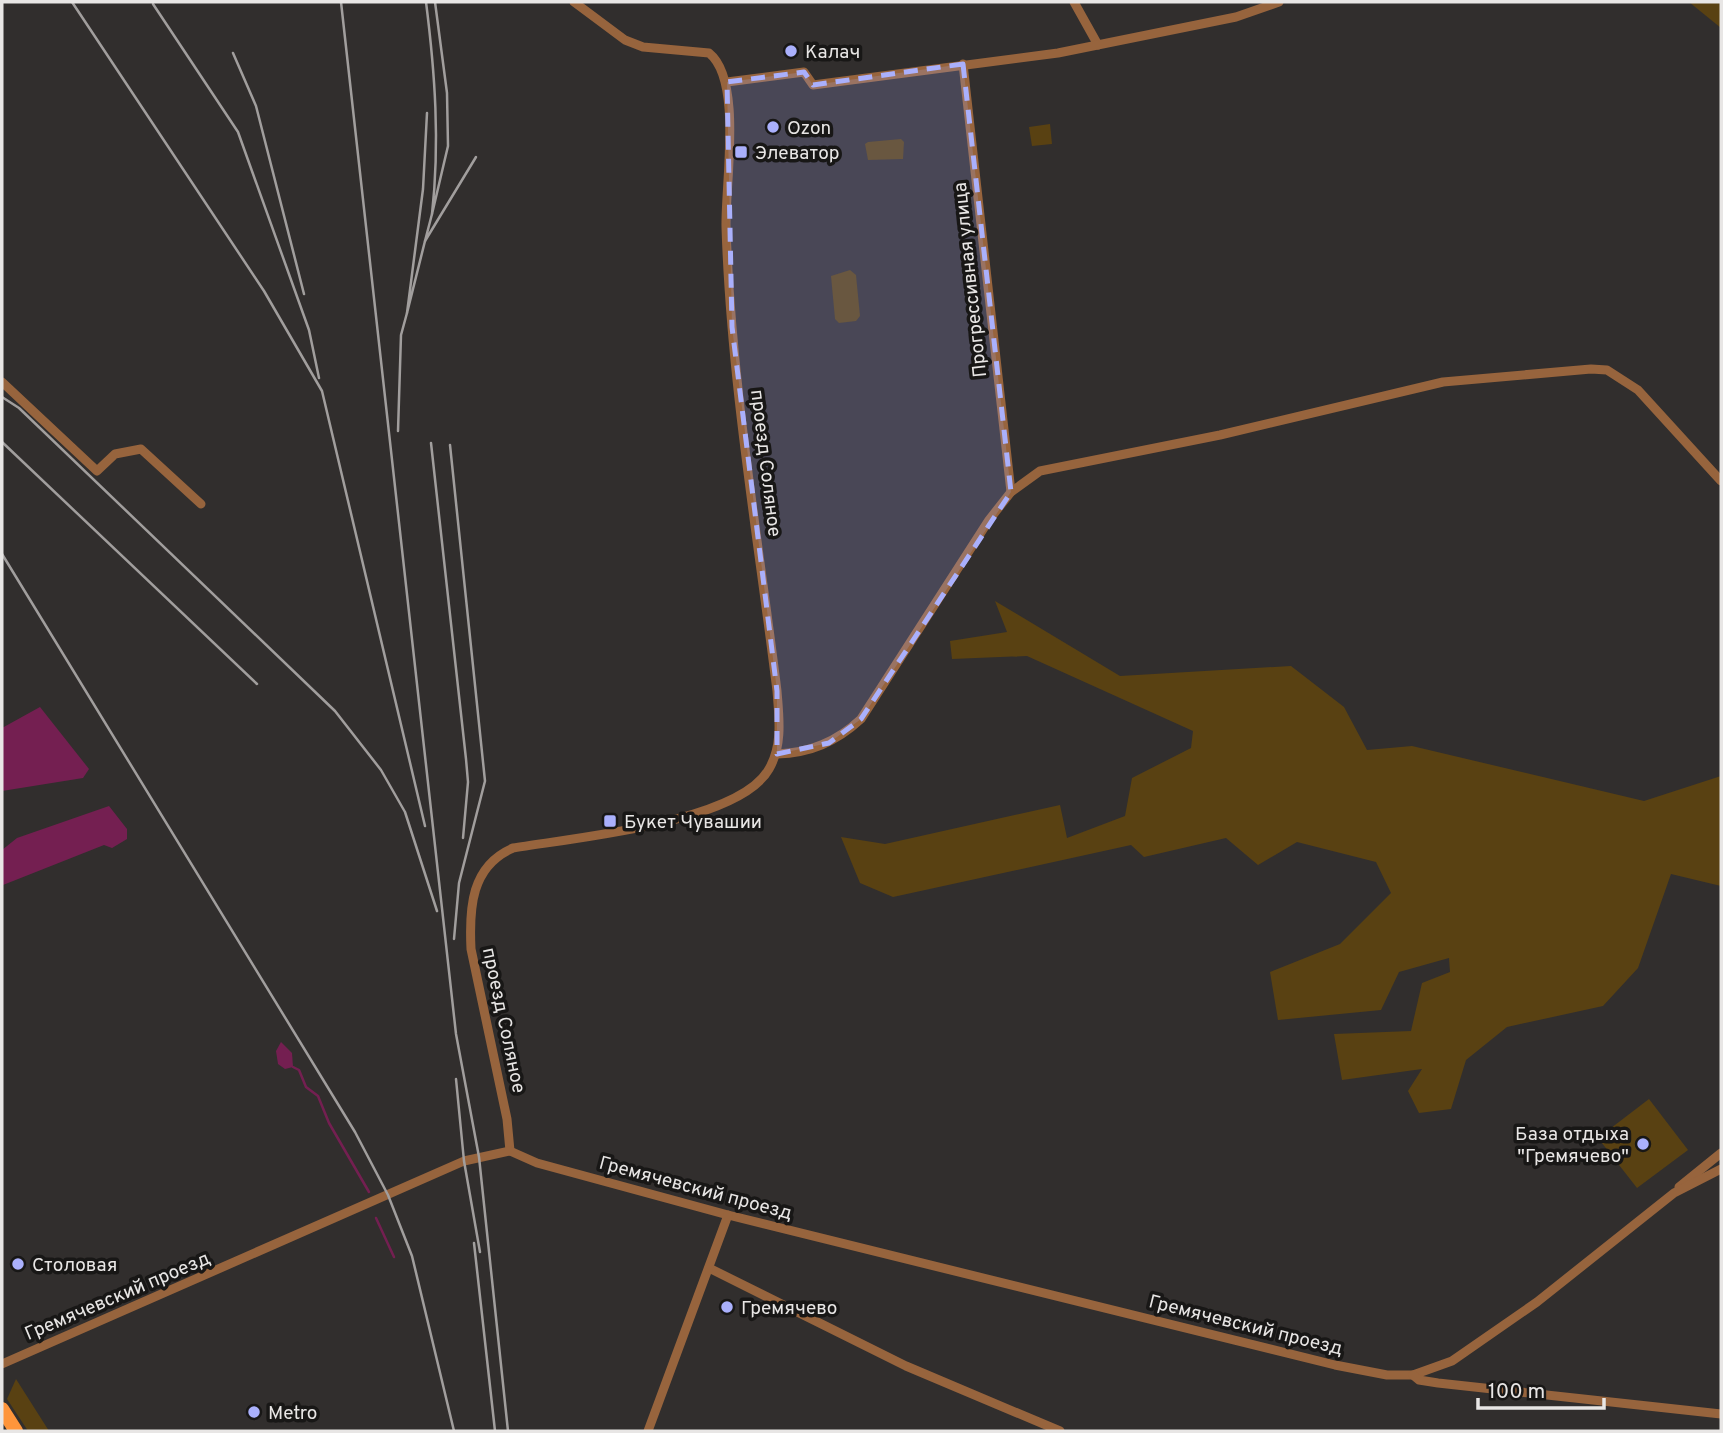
<svg xmlns="http://www.w3.org/2000/svg" width="1723" height="1433" font-family="Overpass,sans-serif">
  <style>
    .green { fill: #594112 }
    .water { fill: #741f51 }
    .lines { fill: none; stroke-linecap: round; stroke-linejoin: round }
    .stream { stroke: #741f51; stroke-width: 2.5 }
    .minor { stroke: #97643d; stroke-width: 9 }
    .primary { stroke: #fe953b; stroke-width: 14 }
    .rail { stroke: #a19e9d; stroke-width: 2.5 }
    .marked { fill: #aab0fc; fill-opacity: 0.2; stroke: #aab0fc; stroke-width: 5; stroke-dasharray: 14 9; stroke-linejoin: round }
    .poi-dot { fill: #aab0fc; stroke: #181716; stroke-width: 2.5 }
    .labels { text-anchor: middle; stroke-width: 7; stroke-linejoin: round; paint-order: stroke }
    .poi-label { font-size: 19px; fill: #e8e6e5; stroke: #181716; text-anchor: start }
    .street-label { font-size: 19px; fill: #e8e6e5; stroke: #181716 }
  </style>
  <rect width="100%" height="100%" fill="#312e2d"/>
  <!-- green -->
  <g class="green">
    <polygon points="1689,2 1721,2 1721,28"/>
    <polygon points="1050,124 1052,144 1032,146 1029,127"/>
    <polygon points="901,139 904,142 903,159 868,160 865,144 868,142"/>
    <polygon points="850,270 856,275 860,316 856,321 839,323 835,319 831,276"/>
    <polygon points="995,601 1120,676 1291,666 1344,707 1367,750 1412,746 1644,801 1721,776 1721,886 1671,874 1638,968 1603,1006 1507,1027 1466,1060 1451,1109 1419,1113 1408,1091 1422,1069 1342,1080 1334,1034 1411,1031 1422,983 1450,972 1449,958 1399,972 1381,1010 1278,1020 1270,972 1340,944 1391,893 1376,862 1297,842 1258,865 1226,838 1144,857 1131,845 893,897 860,883 841,837 885,844 1060,805 1067,838 1125,816 1132,778 1191,748 1193,731 1027,656 952,659 950,641 1007,632"/>
    <polygon points="1649,1099 1688,1150 1637,1188 1598,1138"/>
    <polygon points="16,1379 49,1431 28,1431 7,1399"/>
  </g>
  <!-- water -->
  <g class="water">
    <polygon points="40,707 89,769 83,778 2,791 2,728"/>
    <polygon points="109,806 127,829 127,839 112,848 104,845 3,885 2,850 17,838"/>
    <polygon points="281,1042 292,1053 293,1067 285,1069 278,1064 276,1051"/>
  </g>
  <g class="lines">
    <!-- stream -->
    <g class="stream">
      <polyline points="293,1067 299,1070 306,1087 318,1096 329,1123 369,1192"/>
      <polyline points="376,1218 394,1257"/>
    </g>
    <!-- minor -->
    <g class="minor">
      <polyline points="1074,2 1098,45"/>
      <polyline points="963,64 1011,492"/>
      <polyline points="727,82 804,72 813,85 1058,53 1236,17 1279,2"/>
      <polyline points="2,382 97,471 115,454 141,449 201,504"/>
      <path d="M 777,754 C 810,753 836,742 861,719 L 989,520 L 1011,492 L 1040,471 L 1220,435 L 1443,382 L 1591,369 L 1607,370 L 1638,390 L 1721,481"/>
      <path d="M 510,1151 L 507,1119 L 471,949 C 469,908 471,866 513,848 C 573,838 739,823 769,769 C 783,745 779,717 777,691 C 758,537 731,382 726,227 C 725,184 743,80 709,53 L 643,47 L 625,40 L 574,2"/>
      <polyline points="1679,1187 1721,1153"/>
      <polyline points="709,1268 906,1366 1060,1431"/>
      <polyline points="2,1364 464,1161 510,1151 537,1163 728,1215 1335,1365 1387,1375 1413,1375 1452,1361 1537,1302 1674,1193 1721,1169"/>
      <polyline points="1413,1375 1419,1380 1438,1383 1721,1414"/>
      <polyline points="648,1431 728,1215"/>
    </g>
    <!-- primary -->
    <polyline class="primary" points="2,1409 16,1431"/>
    <!-- rail -->
    <g class="rail">
      <polyline points="72,2 264,291 322,391 425,826"/>
      <polyline points="341,2 456,1034 479,1157 508,1431"/>
      <path d="M 426,2 C 435,73 440,142 432,214 L 448,146 L 447,93 L 435,2"/>
      <polyline points="153,4 238,132 309,330 319,378"/>
      <polyline points="233,53 256,106 304,294"/>
      <polyline points="432,214 425,241 476,157"/>
      <polyline points="425,241 407,313 423,189 427,113"/>
      <polyline points="2,397 19,408 335,711 381,770 405,812 437,911"/>
      <polyline points="398,431 401,335 407,313"/>
      <polyline points="2,442 257,684"/>
      <polyline points="431,443 466,759 468,782 463,838"/>
      <polyline points="450,445 485,781 459,883 454,939"/>
      <polyline points="2,554 355,1132 388,1195 412,1256 454,1431"/>
      <polyline points="456,1079 464,1161 480,1252"/>
      <polyline points="474,1243 495,1431"/>
    </g>
  </g>
  <!-- marked area -->
  <path class="marked" d="M 963,64 L 1011,492 L 861,719 L 829,743 L 777,754 L 777,691 L 732,327 L 727,82 L 804,72 L 813,85 Z"/>
  <!-- markers -->
  <g class="poi-dot">
    <circle cx="791" cy="51" r="7"/>
    <circle cx="773" cy="127" r="7"/>
    <rect x="734" y="145" width="14" height="14" rx="3.5"/>
    <rect x="603" y="814" width="14" height="14" rx="3.5"/>
    <circle cx="1643" cy="1144" r="7"/>
    <circle cx="18" cy="1264" r="7"/>
    <circle cx="727" cy="1307" r="7"/>
    <circle cx="254" cy="1412" r="7"/>
  </g>
  <g class="labels">
    <!-- poi labels -->
    <g class="poi-label">
      <text x="805" y="58">Калач</text>
      <text x="787" y="134">Ozon</text>
      <text x="755" y="159">Элеватор</text>
      <text x="624" y="828">Букет Чувашии</text>
      <text x="1629" y="1140" text-anchor="end">База отдыха<tspan x="1629" dy="22">"Гремячево"</tspan></text>
      <text x="32" y="1271">Столовая</text>
      <text x="741" y="1314">Гремячево</text>
      <text x="268" y="1419">Metro</text>
    </g>
    <!-- street labels -->
    <g class="street-label">
      <text transform="translate(969 280) rotate(-96)" y="7">Прогрессивная улица</text>
      <text transform="translate(767 463) rotate(83)" y="7">проезд Соляное</text>
      <text transform="translate(505 1020) rotate(78)" y="7">проезд Соляное</text>
      <text transform="translate(696 1187) rotate(15)" y="7">Гремячевский проезд</text>
      <text transform="translate(117 1295) rotate(-23)" y="7">Гремячевский проезд</text>
      <text transform="translate(1246 1324) rotate(14)" y="7">Гремячевский проезд</text>
    </g>
  </g>
  <!-- border -->
  <rect width="1723" height="1433" fill="none" stroke="#e8e6e5" stroke-width="7"/>
  <!-- scale -->
  <path d="M1478 1398v10h126v-10" fill="none" stroke="#e8e6e5" stroke-width="3.5"/>
  <text x="1488" y="1398" font-size="21" fill="#e8e6e5" stroke="#181716" stroke-width="5" paint-order="stroke">100 m</text>
</svg>
